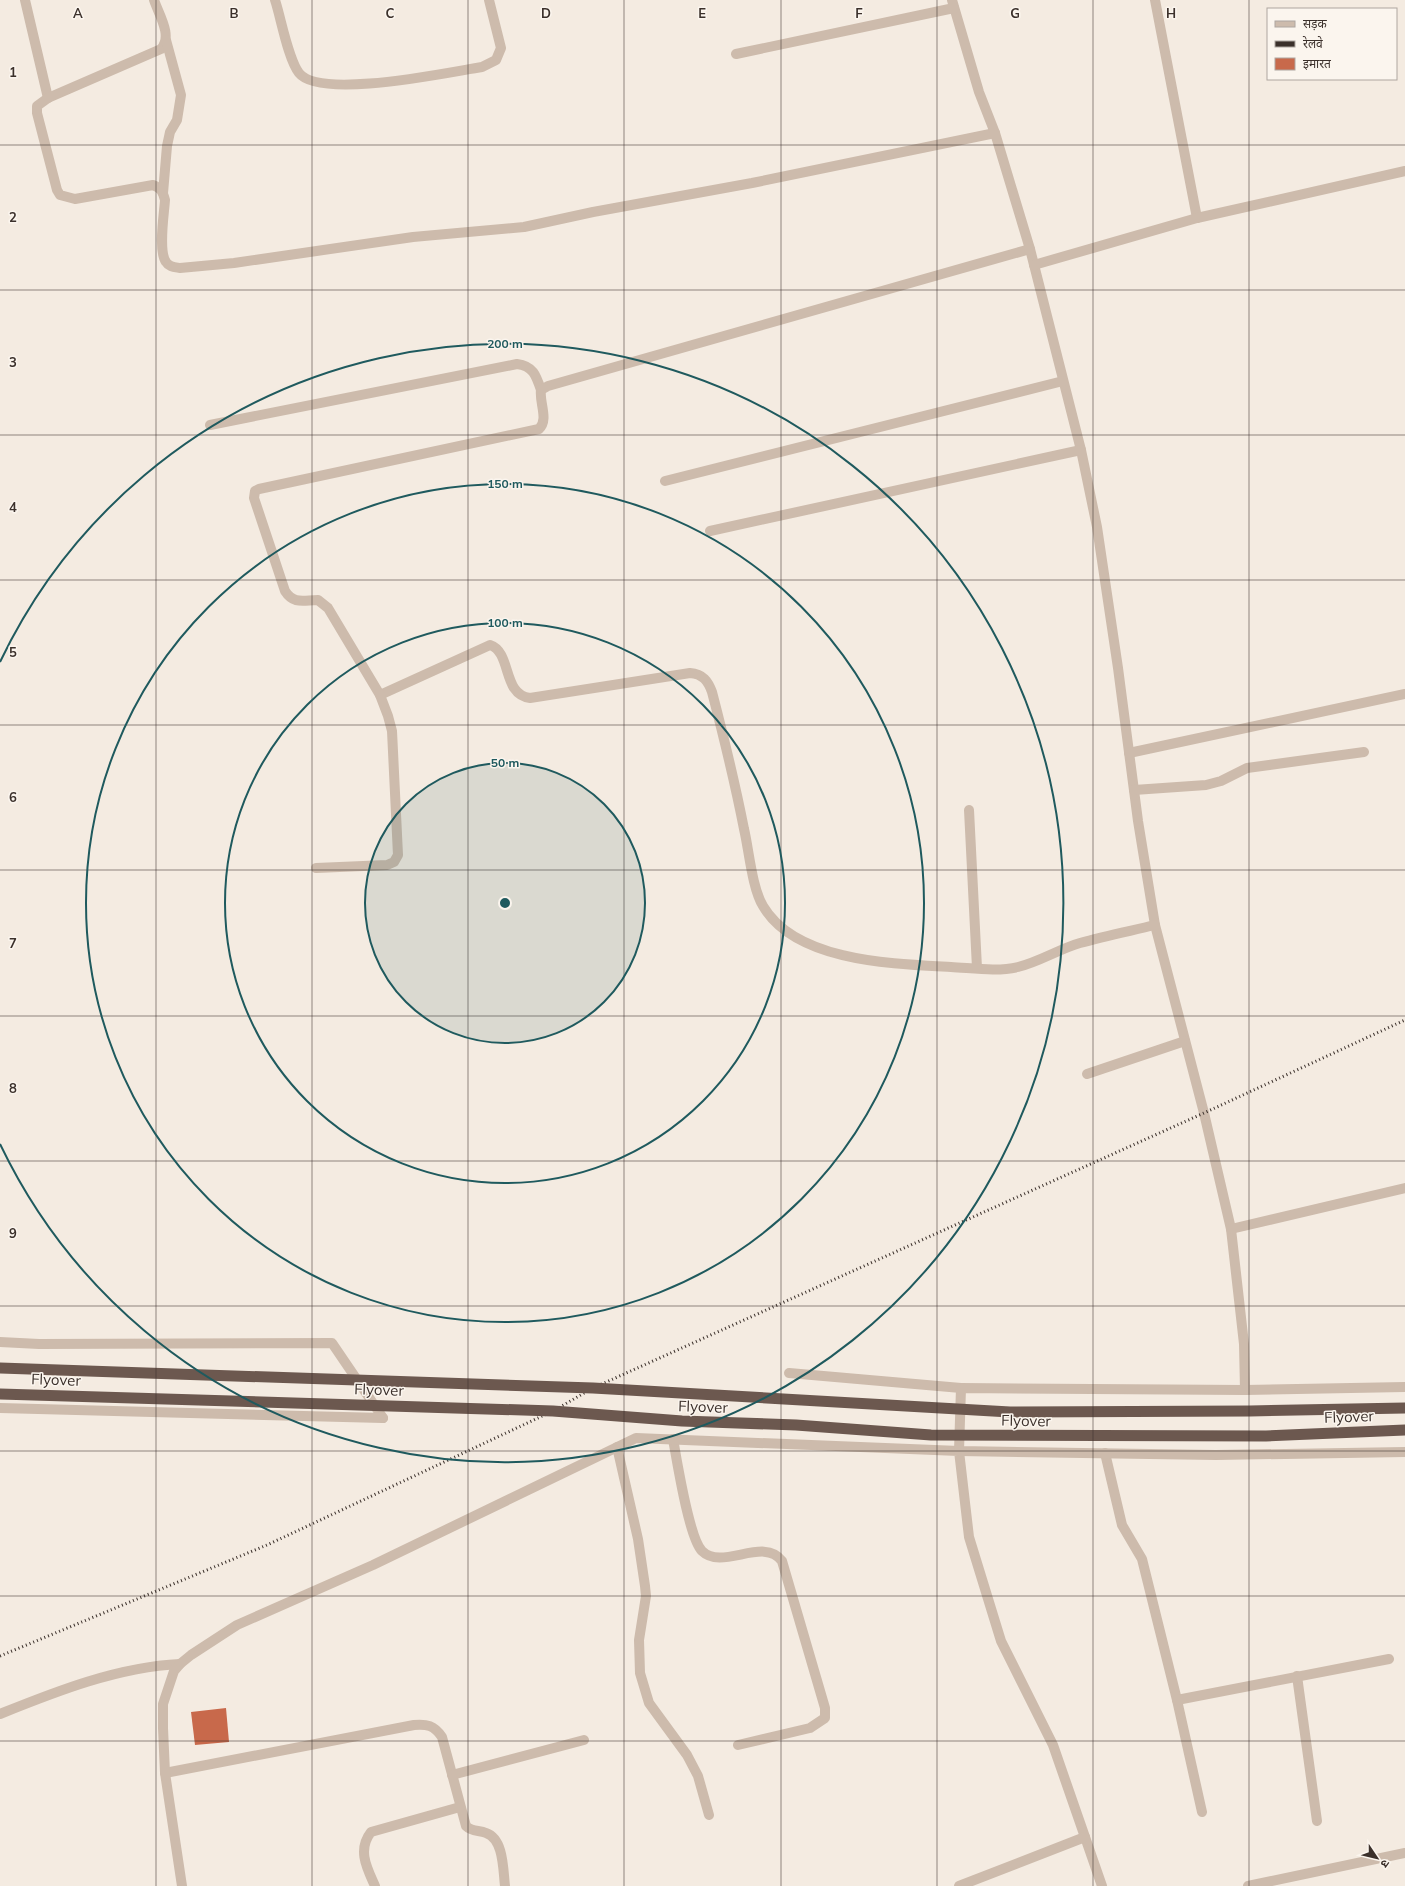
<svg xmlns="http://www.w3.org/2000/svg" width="1405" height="1886" font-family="Mulish,'Noto Sans Devanagari',sans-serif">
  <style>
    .building { fill: #c8694b }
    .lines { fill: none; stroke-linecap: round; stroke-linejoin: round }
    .minor { stroke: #cdbbac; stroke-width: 10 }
    .tertiary { stroke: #cdbbac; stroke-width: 10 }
    .rail { stroke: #3b302b; stroke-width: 3; stroke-dasharray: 1 3; stroke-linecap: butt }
    .trunk-bridge { stroke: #6c584f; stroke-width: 11 }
    .grid { fill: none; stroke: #3b302b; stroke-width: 1; stroke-opacity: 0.55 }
    .ring { fill: none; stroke: #1f5a5e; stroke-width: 2 }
    .labels { text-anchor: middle; stroke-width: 3; stroke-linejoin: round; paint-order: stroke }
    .street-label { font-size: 15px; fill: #3b302b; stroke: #fbf5ee }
    .grid-label { font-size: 13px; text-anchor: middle; font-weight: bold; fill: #3b302b; stroke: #fbf5ee; stroke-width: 3; stroke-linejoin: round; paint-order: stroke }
    .centre { fill: #1f5a5e; stroke: #fbf5ee; stroke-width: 2 }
    .ring-label { font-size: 12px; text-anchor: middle; font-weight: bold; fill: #1f5a5e; stroke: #fbf5ee; stroke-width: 3; stroke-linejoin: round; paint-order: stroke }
  </style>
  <rect width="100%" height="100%" fill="#f4ebe1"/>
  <!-- building -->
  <polygon class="building" points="226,1708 229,1742 195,1745 191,1712"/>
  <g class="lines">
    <!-- minor -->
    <g class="minor">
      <polyline points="25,0 48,98"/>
      <path d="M 154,0 C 159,15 173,36 161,49 L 48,98 L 37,106 L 37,113 L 57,190 L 60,195 L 75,199 L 153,185 C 161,188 163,192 165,200 C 164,215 158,251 166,262 C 169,267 174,267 180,268 L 234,263 L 413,237 L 524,227 L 593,212 L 752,183 L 995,133"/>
      <path d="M 275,0 C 281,18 288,59 299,73 C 320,100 449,72 482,67 L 496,60 L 501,48 L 489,0"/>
      <polyline points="952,0 979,92 995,133 1030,249 1081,450 1097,527 1118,668 1138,821 1155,925 1204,1113 1231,1229 1244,1344 1245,1390"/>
      <polyline points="1155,0 1197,218"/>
      <polyline points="736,54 954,8"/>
      <polyline points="163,193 167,146 170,132 177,120 181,95 166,40"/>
      <polyline points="1034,265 1197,218 1405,171"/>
      <path d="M 210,425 L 517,364 C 533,366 536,375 541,390"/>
      <polyline points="665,481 1063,381"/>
      <polyline points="710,531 1081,450"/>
      <path d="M 380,695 L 490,645 C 512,652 502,695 530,698 L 690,673 C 703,674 708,681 712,692 C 724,738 735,783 744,829 C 749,850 752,888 763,906 C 796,962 894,964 951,967 C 972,968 997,972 1018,967 C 1039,962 1059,949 1080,943 C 1105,936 1130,931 1155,925"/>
      <polyline points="1129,753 1405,694"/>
      <polyline points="1134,790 1206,785 1221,781 1247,768 1364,752"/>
      <polyline points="969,810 977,968"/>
      <path d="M 316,868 L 387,865 L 394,862 L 398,855 L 392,731 L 388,716 L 380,695 L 328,608 L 318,600 C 304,600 294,605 285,591 L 254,498 L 255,491 L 259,489 L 539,429 C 549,420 539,402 541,390 L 548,386 L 1030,249"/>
      <polyline points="1087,1074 1185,1041"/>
      <polyline points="1231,1229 1405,1188"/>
      <polyline points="789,1373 961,1388"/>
      <path d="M 673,1439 C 677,1461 689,1538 702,1551 C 722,1571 764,1536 782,1561 L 825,1708 L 825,1718 L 810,1728 L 738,1745"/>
      <polyline points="617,1447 638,1539 645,1586 646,1596 639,1640 640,1673 649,1703 687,1755 698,1776 709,1815"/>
      <polyline points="1105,1453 1122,1525 1142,1559 1177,1700 1202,1812"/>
      <polyline points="1297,1676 1317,1821"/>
      <polyline points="1177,1700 1389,1659"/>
      <path d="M 0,1714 C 57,1691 118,1667 180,1664"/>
      <path d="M 165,1773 L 414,1725 C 427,1724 434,1725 442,1737 L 466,1826 C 472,1832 479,1830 486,1833 C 504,1839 503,1870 505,1886"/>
      <polyline points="452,1775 584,1740"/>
      <polyline points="182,1886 165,1773 163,1728 163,1704 174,1671 180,1664 191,1655 237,1625 373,1565 636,1438 959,1451 969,1537 1001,1641 1053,1745 1102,1886"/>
      <path d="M 375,1886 C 367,1868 357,1850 371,1832 L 460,1807"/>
      <polyline points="959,1886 1085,1837"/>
      <polyline points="1248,1886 1405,1853"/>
    </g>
    <!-- tertiary -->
    <g class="tertiary">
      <polyline points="0,1342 39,1344 332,1343 383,1418"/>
      <polyline points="1405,1387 1245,1390 961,1388 959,1451 1216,1455 1405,1452"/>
      <polyline points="0,1408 383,1418"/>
    </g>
    <!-- rail -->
    <polyline class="rail" points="0,1656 267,1545 553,1411 593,1388 1204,1113 1405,1020"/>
    <!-- trunk-bridge -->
    <g class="trunk-bridge">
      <polyline points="0,1368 593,1388 1010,1412 1250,1411 1405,1408"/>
      <polyline points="0,1394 553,1411 682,1421 796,1425 931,1435 1266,1436 1405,1430"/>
    </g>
  </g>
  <!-- grid -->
  <path class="grid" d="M 156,0 L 156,1886M 312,0 L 312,1886M 468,0 L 468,1886M 624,0 L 624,1886M 781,0 L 781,1886M 937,0 L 937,1886M 1093,0 L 1093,1886M 1249,0 L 1249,1886M 0,145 L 1405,145M 0,290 L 1405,290M 0,435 L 1405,435M 0,580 L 1405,580M 0,725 L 1405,725M 0,870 L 1405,870M 0,1016 L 1405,1016M 0,1161 L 1405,1161M 0,1306 L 1405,1306M 0,1451 L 1405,1451M 0,1596 L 1405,1596M 0,1741 L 1405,1741"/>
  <!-- distance rings -->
  <circle cx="505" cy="903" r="140" fill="#1f5a5e" fill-opacity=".12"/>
  <g class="ring">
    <circle cx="505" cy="903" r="140"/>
    <circle cx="505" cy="903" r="280"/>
    <circle cx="505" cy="903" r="419"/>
    <path d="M0 662A559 559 0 1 1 0 1144"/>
  </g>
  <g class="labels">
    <!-- street labels -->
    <g class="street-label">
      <text transform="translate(56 1380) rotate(2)" y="5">Flyover</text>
      <text transform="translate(379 1390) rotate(2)" y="5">Flyover</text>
      <text transform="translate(703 1407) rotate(2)" y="5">Flyover</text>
      <text transform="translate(1349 1417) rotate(-2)" y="5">Flyover</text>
      <text transform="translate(1026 1421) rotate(1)" y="5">Flyover</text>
    </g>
  </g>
  <g class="grid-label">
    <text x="78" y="18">A</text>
    <text x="234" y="18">B</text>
    <text x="390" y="18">C</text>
    <text x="546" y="18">D</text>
    <text x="702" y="18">E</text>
    <text x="859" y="18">F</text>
    <text x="1015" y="18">G</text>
    <text x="1171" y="18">H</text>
    <text x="13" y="77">1</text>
    <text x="13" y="222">2</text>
    <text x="13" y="367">3</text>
    <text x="13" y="512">4</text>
    <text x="13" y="657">5</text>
    <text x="13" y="802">6</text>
    <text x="13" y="948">7</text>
    <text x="13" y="1093">8</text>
    <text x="13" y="1238">9</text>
  </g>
  <circle cx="505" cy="903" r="6" class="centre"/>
  <g class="ring-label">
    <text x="505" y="348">200 m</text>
    <text x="505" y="488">150 m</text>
    <text x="505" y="627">100 m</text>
    <text x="505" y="767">50 m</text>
  </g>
  <!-- legend -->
  <rect x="1267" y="8" width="130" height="72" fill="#fbf5ee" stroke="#aea6a0"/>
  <rect x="1275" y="21" width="20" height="6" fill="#cdbbac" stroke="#aea6a0"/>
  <text x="1303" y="28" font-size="12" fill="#3b302b">सड़क</text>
  <rect x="1275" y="41" width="20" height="6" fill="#3b302b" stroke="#aea6a0"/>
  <text x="1303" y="48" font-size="12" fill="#3b302b">रेलवे</text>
  <rect x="1275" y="58" width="20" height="12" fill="#c8694b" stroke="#aea6a0"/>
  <text x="1303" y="68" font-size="12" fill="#3b302b">इमारत</text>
  <!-- north arrow -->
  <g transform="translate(1377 1858) rotate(125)" stroke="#fbf5ee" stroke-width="3" paint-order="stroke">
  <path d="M0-3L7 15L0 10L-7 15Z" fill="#3b302b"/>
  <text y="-6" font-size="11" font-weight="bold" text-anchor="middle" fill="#3b302b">उ</text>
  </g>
</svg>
